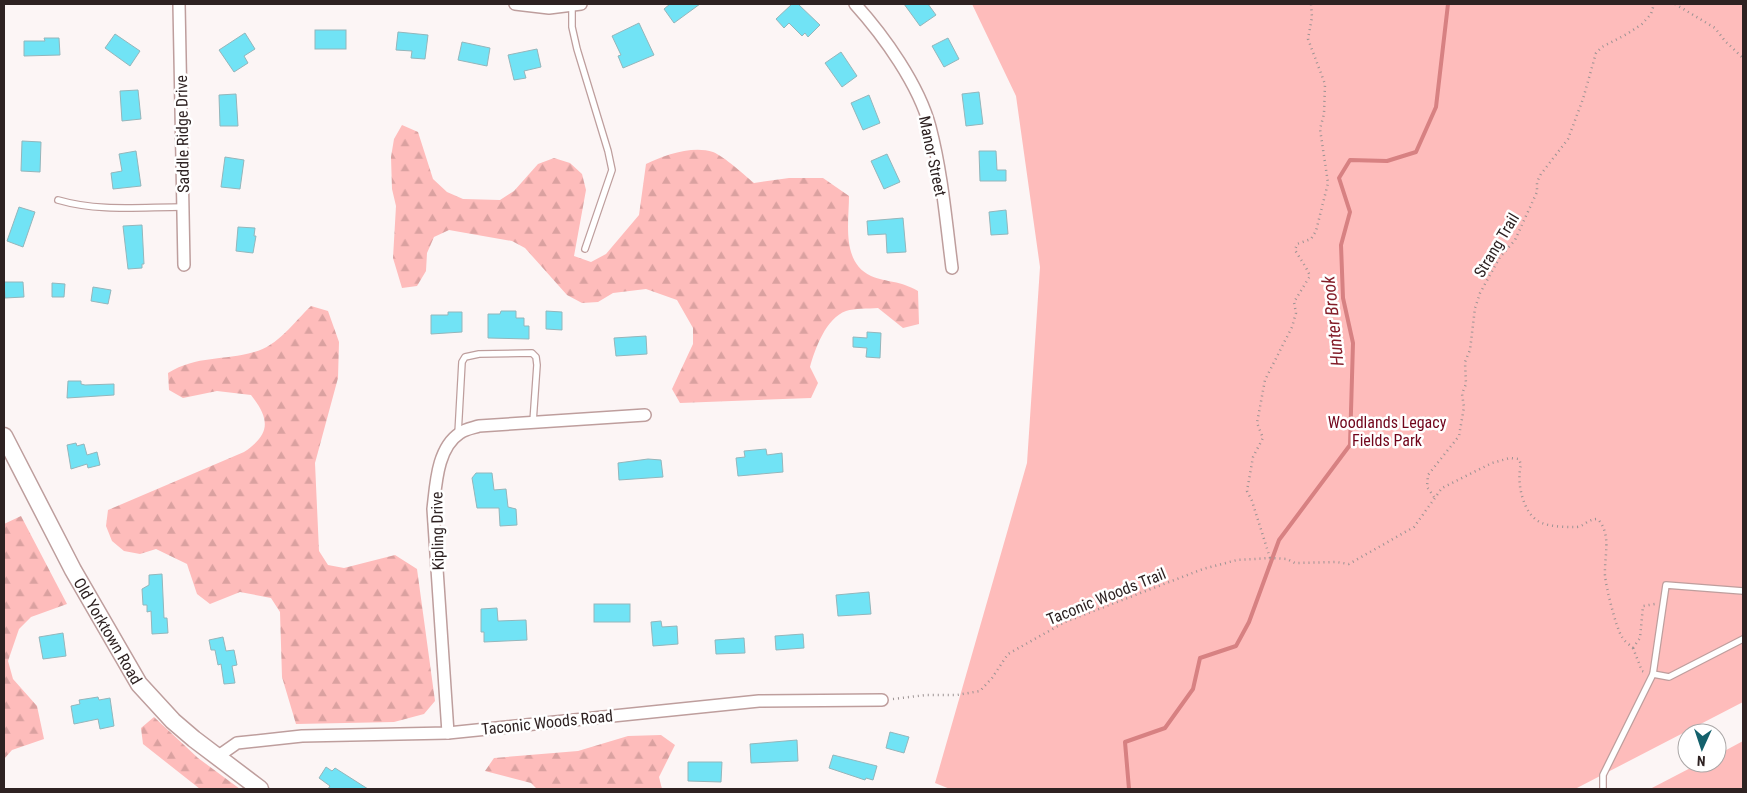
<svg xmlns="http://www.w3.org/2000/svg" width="1747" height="793" font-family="'Roboto Condensed',sans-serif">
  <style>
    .forest { fill: url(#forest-firs) }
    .green { fill: #febcbb }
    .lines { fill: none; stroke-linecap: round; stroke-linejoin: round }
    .stream { stroke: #d78182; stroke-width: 4 }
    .building { fill: #71e3f5; stroke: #94b6bb }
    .service-casing { stroke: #be9e9d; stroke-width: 8 }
    .minor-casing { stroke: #be9e9d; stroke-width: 14 }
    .secondary-casing { stroke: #be9e9d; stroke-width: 19 }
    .path { stroke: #9c9393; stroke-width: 2.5; stroke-dasharray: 1 4; stroke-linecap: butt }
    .service { stroke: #fff; stroke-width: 5.5 }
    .minor { stroke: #fff; stroke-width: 11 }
    .secondary { stroke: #fff; stroke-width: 16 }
    .labels { text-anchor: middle; stroke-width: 5; stroke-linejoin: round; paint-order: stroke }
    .street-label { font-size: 16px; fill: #2e2222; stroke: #fff }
    .park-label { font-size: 16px; fill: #71051b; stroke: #fff }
    .water-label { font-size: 18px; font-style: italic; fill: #831d29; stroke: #fff }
  </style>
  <defs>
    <pattern id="forest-firs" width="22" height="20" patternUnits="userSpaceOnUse" patternTransform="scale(1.25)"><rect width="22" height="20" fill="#febcbb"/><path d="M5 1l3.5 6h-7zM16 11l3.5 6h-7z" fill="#daa1a0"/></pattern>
  </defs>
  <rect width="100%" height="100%" fill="#fcf5f5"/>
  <!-- forest -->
  <g class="forest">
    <path d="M 402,125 L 418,132 L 433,179 L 447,192 L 463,199 L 500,200 L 514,191 L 538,164 L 554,158 L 570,163 L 582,174 L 586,190 L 574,256 L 591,262 L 606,254 L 639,215 L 646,164 C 664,155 693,145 713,152 C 725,157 743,174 754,183 L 789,178 L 823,178 L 849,196 C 849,222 841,262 871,276 C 888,283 899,280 918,291 L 919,324 L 903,328 L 878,308 C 868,309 855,308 846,311 C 826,318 815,349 810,367 L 818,383 L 811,398 L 680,403 L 672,389 L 693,344 L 693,328 L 677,300 L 646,289 L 613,293 L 598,302 L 582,303 L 567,295 L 525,248 L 512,241 L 449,230 L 434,237 L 427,253 L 426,271 L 417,286 L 402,288 L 393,258 L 396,206 L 392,189 L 391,157 L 394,139 Z"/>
    <path d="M 311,306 L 328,311 L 339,342 L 338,378 L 315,463 L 319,551 L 328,565 L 344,568 L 395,555 L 417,569 L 435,701 L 424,714 L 394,722 L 296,724 L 282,677 L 280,612 L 271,598 L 240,592 L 210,604 L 197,594 L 187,564 L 156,549 L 140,554 L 124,551 L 112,541 L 106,526 L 108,510 L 244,452 C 271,434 270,419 251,395 L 217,391 L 183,398 L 169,390 L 168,373 C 197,355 224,361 254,352 C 278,346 294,322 311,306 Z"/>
    <polygon points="21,516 67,604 31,617 19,629 8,661 13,679 37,706 44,739 12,750 4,759 4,524"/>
    <polygon points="154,717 198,758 240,789 200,789 143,744 141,728"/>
    <polygon points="661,735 675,745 659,777 662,789 537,789 531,783 485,771 494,758 578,751 628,736"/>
  </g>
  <!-- green -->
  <g class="green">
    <polygon points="972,4 1743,4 1743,702 1575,789 950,789 935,783 1027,463 1040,267 1016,96"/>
    <polygon points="1743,741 1743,789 1650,789 1700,763 1717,763 1717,755"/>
  </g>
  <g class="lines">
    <!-- stream -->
    <polyline class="stream" points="1129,789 1125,742 1165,728 1193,689 1200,658 1236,646 1249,622 1279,540 1350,445 1353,343 1343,298 1341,245 1350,212 1339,178 1350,160 1387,161 1416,152 1436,107 1448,4"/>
  </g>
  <!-- building -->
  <g class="building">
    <polygon points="670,4 700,4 674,23 664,9"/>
    <polygon points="792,4 798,4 820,25 808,37 805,33 802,36 789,23 784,28 776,19"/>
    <polygon points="904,4 928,4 936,15 920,26"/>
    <polygon points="639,23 654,55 623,68 618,56 621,55 612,36"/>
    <rect x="315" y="30" width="31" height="19"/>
    <polygon points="398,32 428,35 425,59 411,58 412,51 396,50"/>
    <polygon points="245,33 255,49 244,56 248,63 234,72 219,50"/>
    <polygon points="115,34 140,51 130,66 105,48"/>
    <polygon points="44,38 59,38 60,55 24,56 24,41 45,41"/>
    <polygon points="948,38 959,59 944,67 932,46"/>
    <polygon points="462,42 490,48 487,66 458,60"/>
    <polygon points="537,49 541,67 524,71 526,78 514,80 508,55"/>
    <polygon points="841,52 857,76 842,87 825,63"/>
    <polygon points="138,90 141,119 122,121 120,91"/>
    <polygon points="979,92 983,124 966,126 962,94"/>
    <polygon points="236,94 238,126 220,126 219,95"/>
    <polygon points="869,95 880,123 863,130 851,103"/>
    <polygon points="22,141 41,142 40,172 21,171"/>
    <polygon points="136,151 141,186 113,189 111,173 122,171 119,154"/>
    <polygon points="979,151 996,151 997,170 1006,170 1006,181 980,181"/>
    <polygon points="887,154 900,182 884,189 871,161"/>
    <polygon points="225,157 244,160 240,189 221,187"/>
    <polygon points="19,207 35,212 23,247 7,241"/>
    <polygon points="1006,210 1008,234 991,235 989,212"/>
    <polygon points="903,218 906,252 887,253 886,234 868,235 867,221"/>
    <polygon points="142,225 144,264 142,264 142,268 128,269 123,226"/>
    <polygon points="238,227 255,228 254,236 256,236 253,253 236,251"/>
    <polygon points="4,282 23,282 24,297 5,298"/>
    <polygon points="52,283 65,284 64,297 52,297"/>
    <polygon points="93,287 111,290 108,304 91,301"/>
    <polygon points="501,311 516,311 516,318 524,318 524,326 529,326 529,339 488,338 488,314 500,314"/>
    <polygon points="546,311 562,312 562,330 546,329"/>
    <polygon points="448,312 462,312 462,332 431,334 431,315 448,315"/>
    <polygon points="867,332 881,333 880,358 866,357 867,348 853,347 853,337 867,338"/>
    <polygon points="646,336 647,354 616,356 614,338"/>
    <polygon points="68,381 81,381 81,384 85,385 114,384 114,395 67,398"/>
    <polygon points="76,443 77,446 84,444 87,455 97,452 100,465 88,468 87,464 71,469 67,445"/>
    <polygon points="766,449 767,455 782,453 783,472 738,476 736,458 745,457 744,451"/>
    <polygon points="648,459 661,460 663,477 619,480 618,463"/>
    <polygon points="476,473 492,473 494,490 506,489 508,507 516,509 517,525 500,526 499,508 477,508 472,478"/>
    <polygon points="162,574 164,618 167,618 168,633 152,634 151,611 147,612 147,605 143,605 142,589 149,585 149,575"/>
    <polygon points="869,592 871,614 838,616 836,595"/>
    <rect x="594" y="604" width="36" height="18"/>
    <polygon points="497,608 498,621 526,620 527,640 484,642 484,632 481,632 481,609"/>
    <polygon points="661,621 662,627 677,626 678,644 653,646 651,622"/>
    <polygon points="63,633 66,656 43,659 39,637"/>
    <polygon points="803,634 804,648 776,650 775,636"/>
    <polygon points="223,637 226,651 234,650 237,665 232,666 235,683 224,684 221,664 218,665 215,650 211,650 209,640"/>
    <polygon points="744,638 745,653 716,654 715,640"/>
    <polygon points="98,697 99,700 110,698 114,726 100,729 98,719 74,724 71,706 80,704 79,700"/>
    <polygon points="890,732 909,737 904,753 886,748"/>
    <polygon points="797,740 798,761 751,763 750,744"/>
    <polygon points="833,755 877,766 873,780 866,778 865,780 829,768"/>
    <polygon points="688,762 722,762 721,782 688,781"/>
    <polygon points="326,767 332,771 335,768 368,789 328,789 330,786 319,778"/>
  </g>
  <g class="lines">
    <!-- service casing -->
    <g class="service-casing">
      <g id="service">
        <polyline points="572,6 572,27 577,49 608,151 612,170 585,249"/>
        <path d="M 58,200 C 99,212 141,207 183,207"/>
        <polyline points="458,434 462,362 465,357 479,354 532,353 536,357 537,365 533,422"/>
        <polyline points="1653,674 1669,677 1743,639"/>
        <polyline points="1603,789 1603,775 1653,674 1666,585 1743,591"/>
      </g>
    </g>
    <!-- minor casing -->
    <g class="minor-casing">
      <g id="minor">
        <polyline points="179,4 184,265"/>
        <polyline points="515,4 549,8 581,4"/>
        <path d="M 855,4 C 884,36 919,85 930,127 C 942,173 946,221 952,268"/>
        <path d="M 448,733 L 433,509 C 436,484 437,448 460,433 C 465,429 473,428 479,426 L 645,415"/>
        <polyline points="217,757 237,743 302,736 448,733 759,701 882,700"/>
      </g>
    </g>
    <!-- secondary casing -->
    <g class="secondary-casing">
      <g id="secondary">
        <path id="s1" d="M 4,436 L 73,570 L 139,684 L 173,721 L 194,739 L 260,789"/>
      </g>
    </g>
    <!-- path -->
    <g class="path">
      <polyline points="1675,4 1715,28 1725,41 1743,58"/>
      <polyline points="1434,497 1427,487 1428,475 1459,436 1464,407 1462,394 1466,384 1465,362 1470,350 1475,308 1480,293 1500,257 1515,240 1537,192 1537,182 1541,174 1568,139 1583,99 1596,53 1602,47 1627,34 1642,24 1651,14 1654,4"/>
      <path d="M 1270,558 L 1252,501 L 1247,491 L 1253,457 L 1263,438 L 1257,423 L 1265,380 L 1292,327 L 1296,313 L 1294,302 L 1310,276 C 1306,266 1300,259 1295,250 L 1297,244 L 1311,239 L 1316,231 L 1328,183 L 1320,129 L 1324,114 L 1325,84 L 1308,39 L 1312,17 L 1311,4"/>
      <polyline points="1633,648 1640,638 1643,606 1655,604"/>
      <polyline points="1633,648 1642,671 1645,672"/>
      <path d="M 893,699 L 926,695 L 957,695 L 980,691 L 992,678 L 1008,654 L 1065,622 L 1203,569 L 1237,560 L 1270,558 L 1287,559 L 1295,563 L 1336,562 L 1349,564 L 1414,527 L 1442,488 L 1492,463 L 1510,458 L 1519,459 L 1521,465 C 1516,482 1523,516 1542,523 C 1552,527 1566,527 1577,527 C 1585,526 1587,519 1598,519 C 1612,536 1604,555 1605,576 C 1606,587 1616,628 1622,637 C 1624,641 1630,645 1633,648"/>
    </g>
    <!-- service -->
    <use href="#service" class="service"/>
    <!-- minor -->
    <use href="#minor" class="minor"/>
    <!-- secondary -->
    <use href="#secondary" class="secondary"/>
  </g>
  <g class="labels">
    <!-- street labels -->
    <g class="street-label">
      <text transform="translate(182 134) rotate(-91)" y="6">Saddle Ridge Drive</text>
      <text transform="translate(933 156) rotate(78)" y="6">Manor Street</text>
      <text transform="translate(1496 245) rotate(-59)" y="6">Strang Trail</text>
      <text transform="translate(437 531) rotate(-91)" y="6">Kipling Drive</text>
      <text transform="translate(1106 596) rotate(-22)" y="6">Taconic Woods Trail</text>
      <text dy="6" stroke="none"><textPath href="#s1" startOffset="221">Old Yorktown Road</textPath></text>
      <text transform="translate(547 722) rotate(-6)" y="6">Taconic Woods Road</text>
    </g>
    <!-- park labels -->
    <g class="park-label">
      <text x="1387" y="428">Woodlands Legacy<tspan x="1387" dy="18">Fields Park</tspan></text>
    </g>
    <!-- water labels -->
    <g class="water-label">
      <text transform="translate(1333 321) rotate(-96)" y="6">Hunter Brook</text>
    </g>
  </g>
  <!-- border -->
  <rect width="1747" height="793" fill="none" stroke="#2e2222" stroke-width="10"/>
  <!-- north arrow -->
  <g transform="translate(1702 748) rotate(183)"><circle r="24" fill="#ffffff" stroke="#aba7a7"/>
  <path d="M0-4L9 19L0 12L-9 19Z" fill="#14616c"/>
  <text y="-8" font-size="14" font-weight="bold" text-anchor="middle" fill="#2e2222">N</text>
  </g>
</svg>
